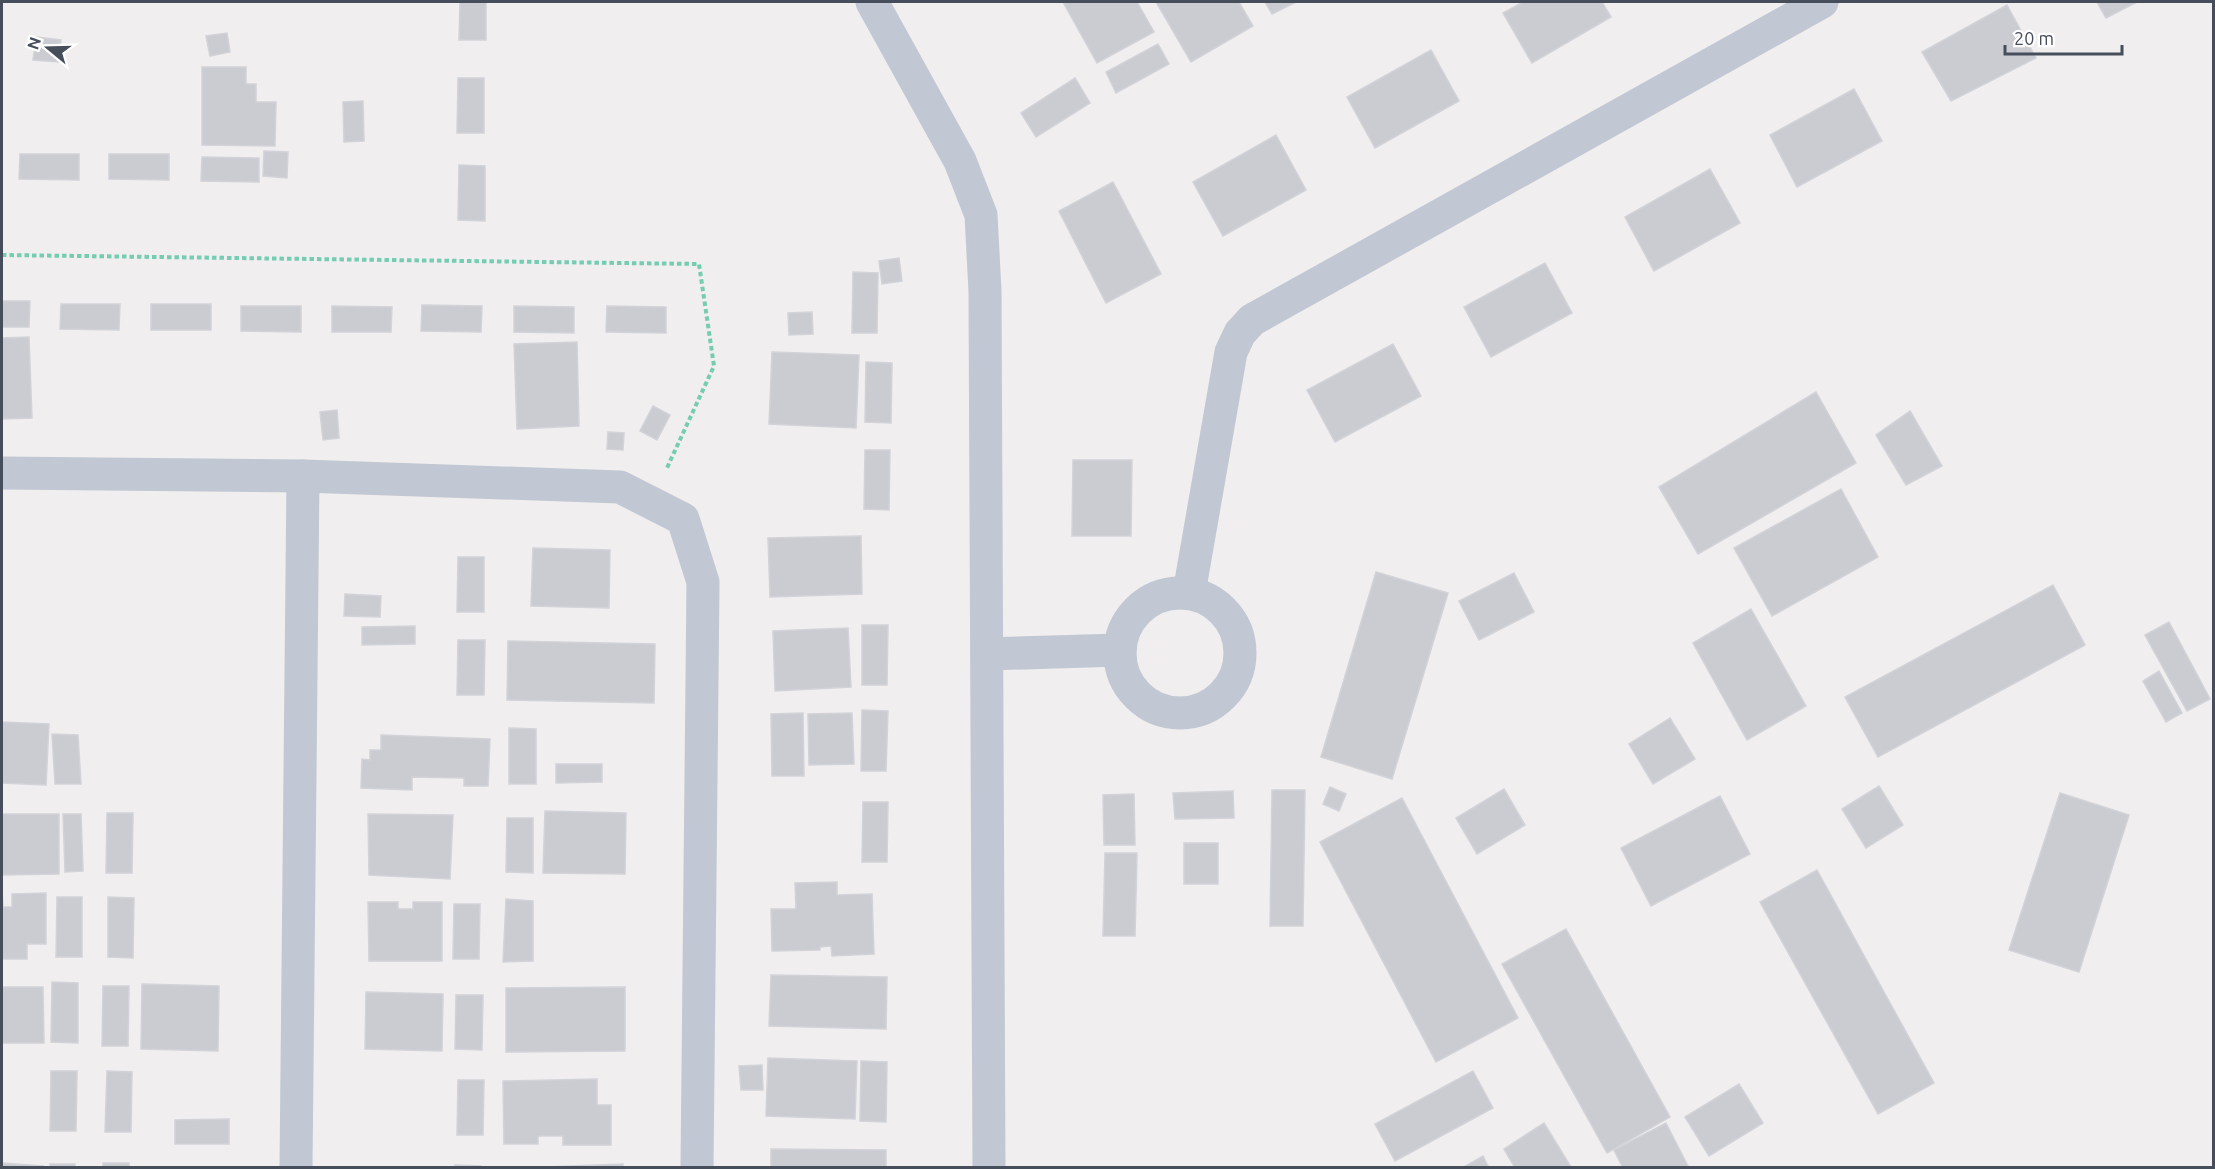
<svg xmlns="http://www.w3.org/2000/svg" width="2215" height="1169" font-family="Ubuntu,sans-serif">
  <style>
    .building { fill: #caccd2; stroke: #d2d2d9; stroke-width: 1.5 }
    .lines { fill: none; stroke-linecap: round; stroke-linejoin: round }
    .path { stroke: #74ccb1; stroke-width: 4; stroke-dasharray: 4.5 3; stroke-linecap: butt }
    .street { stroke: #c1c7d3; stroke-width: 33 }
  </style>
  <rect width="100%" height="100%" fill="#f0eeee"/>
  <!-- building -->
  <g class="building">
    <polygon points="460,2 486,2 486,40 459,40"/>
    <polygon points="1063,2 1137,2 1154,32 1097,63"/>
    <polygon points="1156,2 1239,2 1253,26 1191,62"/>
    <polygon points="1265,2 1296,2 1272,14"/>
    <polygon points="1523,2 1602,2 1611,17 1532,63 1503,13"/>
    <polygon points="2097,2 2137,2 2106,18"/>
    <polygon points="2007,5 2036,58 1951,101 1922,52"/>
    <polygon points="227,33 230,52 210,56 206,36"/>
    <polygon points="36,37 61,40 59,62 33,60"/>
    <polygon points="1158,44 1169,64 1116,93 1106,72"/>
    <polygon points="1431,50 1459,101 1375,148 1347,97"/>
    <polygon points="202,67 246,67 246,84 256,84 256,102 276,102 275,146 202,145"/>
    <polygon points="458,78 484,78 484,133 457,133"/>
    <polygon points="1075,78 1090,103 1036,137 1021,113"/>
    <polygon points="1854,89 1882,141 1797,187 1770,135"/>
    <polygon points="363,101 364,141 344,142 343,102"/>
    <polygon points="1276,135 1306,190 1223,236 1193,182"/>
    <polygon points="264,151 288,152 287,178 263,176"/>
    <polygon points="20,154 79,154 79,180 19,179"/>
    <polygon points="109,154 169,154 169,180 109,179"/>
    <polygon points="202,157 259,158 259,182 201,181"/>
    <polygon points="459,165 485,166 485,221 458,220"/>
    <polygon points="1710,169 1740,223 1654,271 1625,217"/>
    <polygon points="1113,182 1161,274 1106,303 1059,211"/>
    <polygon points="899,258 902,281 882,284 879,261"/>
    <polygon points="1545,263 1572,313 1491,357 1464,307"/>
    <polygon points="853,272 878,273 877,333 852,333"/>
    <polygon points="2,301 30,301 29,327 2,327"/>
    <polygon points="61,304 120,304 119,330 60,329"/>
    <rect x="151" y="304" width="60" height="26"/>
    <polygon points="422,305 482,306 481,332 421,331"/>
    <polygon points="241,306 301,306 301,332 241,331"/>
    <polygon points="332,306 392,307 391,332 332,332"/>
    <polygon points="514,306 574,307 574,333 514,332"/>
    <polygon points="607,306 666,307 666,333 606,332"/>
    <polygon points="812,312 813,334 789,335 788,313"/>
    <polygon points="29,337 32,418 2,419 2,338"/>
    <polygon points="577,342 579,426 517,429 514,344"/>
    <polygon points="1393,344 1421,396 1335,442 1307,390"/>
    <polygon points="772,352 859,355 856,428 769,424"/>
    <polygon points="866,362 892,363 891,423 865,422"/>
    <polygon points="1816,392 1856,463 1698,554 1659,487"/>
    <polygon points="653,406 670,415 657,440 640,431"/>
    <polygon points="337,410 339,438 323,440 320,412"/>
    <polygon points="1910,411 1942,466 1906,485 1876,435"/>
    <polygon points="608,432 624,433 623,450 607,449"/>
    <polygon points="865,450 890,450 889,510 864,509"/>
    <polygon points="1073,460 1132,460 1131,536 1072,536"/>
    <polygon points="1841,489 1878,557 1772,616 1734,548"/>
    <polygon points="861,536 862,594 770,597 768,538"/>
    <polygon points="533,548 610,550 609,608 531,606"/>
    <polygon points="458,557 484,557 484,612 457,612"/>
    <polygon points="1376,572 1448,593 1392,779 1321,757"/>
    <polygon points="1514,573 1534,612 1479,640 1459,601"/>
    <polygon points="2053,585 2085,645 1878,757 1845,697"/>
    <polygon points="345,594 381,596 380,617 344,616"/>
    <polygon points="1751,609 1806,706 1747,740 1693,643"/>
    <polygon points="2169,622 2210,699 2187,711 2145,635"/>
    <polygon points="862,625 888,625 887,685 862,685"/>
    <polygon points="415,626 415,644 362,645 362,627"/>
    <polygon points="848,628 851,687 775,691 773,631"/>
    <polygon points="458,640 485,640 484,695 457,695"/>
    <polygon points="508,641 655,644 654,703 507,700"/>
    <polygon points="2159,671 2182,713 2166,722 2143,681"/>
    <polygon points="862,710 888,711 886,771 861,771"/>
    <polygon points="803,713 804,776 772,776 771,714"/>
    <polygon points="852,713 854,764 809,765 808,714"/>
    <polygon points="1670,718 1695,759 1653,784 1629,744"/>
    <polygon points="2,722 49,724 46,785 2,783"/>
    <polygon points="509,728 536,729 536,784 509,784"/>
    <polygon points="52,734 78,735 81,784 55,784"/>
    <polygon points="381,735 490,739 488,786 464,786 464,778 412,777 412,790 361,788 362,759 370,760 370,750 381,750"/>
    <polygon points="556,764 602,764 602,782 556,783"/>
    <polygon points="1879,786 1903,825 1866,848 1842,809"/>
    <polygon points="1330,787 1346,794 1339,811 1323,804"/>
    <polygon points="1504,789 1525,825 1477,854 1456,818"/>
    <polygon points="1272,790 1305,790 1303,926 1270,926"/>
    <polygon points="1233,791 1234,818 1175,819 1173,793"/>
    <polygon points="2060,793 2129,815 2079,972 2009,950"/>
    <polygon points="1134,794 1135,845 1104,845 1103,795"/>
    <polygon points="1720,796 1750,854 1651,906 1621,848"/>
    <polygon points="1402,798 1518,1018 1436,1062 1320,842"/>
    <polygon points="863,802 888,802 887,862 862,862"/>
    <polygon points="545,811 626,813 625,874 543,873"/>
    <polygon points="107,813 133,813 132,873 106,873"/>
    <polygon points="2,814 59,814 59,874 2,875"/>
    <polygon points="63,814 81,814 83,871 65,872"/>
    <polygon points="368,814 453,815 450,879 369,875"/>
    <polygon points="507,818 533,818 533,873 506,872"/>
    <rect x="1184" y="843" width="34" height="41"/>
    <polygon points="1105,853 1137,853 1135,936 1103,936"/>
    <polygon points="1817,870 1934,1083 1878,1114 1760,902"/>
    <polygon points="837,882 837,895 872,894 874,954 832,956 831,946 820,947 820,950 772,951 771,909 796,909 795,883"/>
    <polygon points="2,892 3,907 12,907 12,894 46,893 46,944 27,944 27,959 2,959"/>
    <polygon points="57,897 82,897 82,957 56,957"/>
    <polygon points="108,897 134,898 133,958 108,957"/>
    <polygon points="506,899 533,901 533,961 503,962"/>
    <polygon points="368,902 398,902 398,909 413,909 413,902 442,902 442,961 369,961"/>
    <polygon points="454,904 480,904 479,959 453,959"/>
    <polygon points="1566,929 1670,1117 1607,1153 1502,964"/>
    <polygon points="771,975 887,977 886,1029 769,1026"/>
    <polygon points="2,979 2,987 43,987 44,1043 2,1043"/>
    <polygon points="52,982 78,983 78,1043 51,1042"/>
    <polygon points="142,984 219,986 218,1051 141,1049"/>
    <polygon points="103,986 129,986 128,1046 102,1046"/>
    <polygon points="625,987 625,1051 506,1052 506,988"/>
    <polygon points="366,992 443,994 442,1051 365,1049"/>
    <polygon points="456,995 483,995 482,1050 455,1049"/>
    <polygon points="768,1058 857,1061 855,1119 766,1116"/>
    <polygon points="861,1061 887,1062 886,1122 860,1121"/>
    <polygon points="762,1065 763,1090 741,1090 739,1066"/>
    <polygon points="51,1071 77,1071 76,1131 50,1131"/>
    <polygon points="107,1071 132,1072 131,1132 105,1132"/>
    <polygon points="1473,1071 1493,1108 1395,1161 1375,1124"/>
    <polygon points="597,1079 597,1105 611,1105 611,1145 563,1145 563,1136 538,1136 538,1144 504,1144 503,1081"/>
    <polygon points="458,1080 484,1080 483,1135 457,1135"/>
    <polygon points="1739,1084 1763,1123 1709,1156 1685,1117"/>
    <polygon points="229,1119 229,1144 175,1144 175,1120"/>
    <polygon points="1544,1123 1571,1167 1515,1168 1504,1149"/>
    <polygon points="1666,1123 1689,1168 1623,1168 1614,1150"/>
    <polygon points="771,1149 886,1150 886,1168 771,1168"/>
    <polygon points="1483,1156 1489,1168 1462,1168"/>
    <polygon points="2,1163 43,1166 42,1168 2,1168"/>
    <rect x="103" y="1163" width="26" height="5"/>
    <rect x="50" y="1164" width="25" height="4"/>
    <polygon points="623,1164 623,1168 545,1168 545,1167"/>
    <polygon points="455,1165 481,1166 481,1168 455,1168"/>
  </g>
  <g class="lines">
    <!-- path -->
    <polyline class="path" points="2,255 699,264 714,366 666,470"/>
    <!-- street -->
    <g class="street">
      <polyline points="872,2 960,161 981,215 985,291 989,1168"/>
      <polyline points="2,473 303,476 620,487 683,519 703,582 697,1168"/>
      <circle cx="1180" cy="653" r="60"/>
      <polyline points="1189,593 1231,352 1240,333 1252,320 1822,2"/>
      <polyline points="987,654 1120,650"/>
      <polyline points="296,1168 303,476"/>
    </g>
  </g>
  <!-- border -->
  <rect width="2215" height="1169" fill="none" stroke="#464d5b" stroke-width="6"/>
  <!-- north arrow -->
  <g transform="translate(48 48) rotate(289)" stroke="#ffffff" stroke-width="4.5" paint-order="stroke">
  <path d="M0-4.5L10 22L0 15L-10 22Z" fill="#464d5b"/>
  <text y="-9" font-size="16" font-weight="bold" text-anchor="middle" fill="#464d5b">N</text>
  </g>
  <!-- scale -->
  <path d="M2005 45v9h117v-9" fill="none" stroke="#464d5b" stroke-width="3"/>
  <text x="2014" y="45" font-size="18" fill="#464d5b" stroke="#ffffff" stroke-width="4.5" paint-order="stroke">20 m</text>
</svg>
